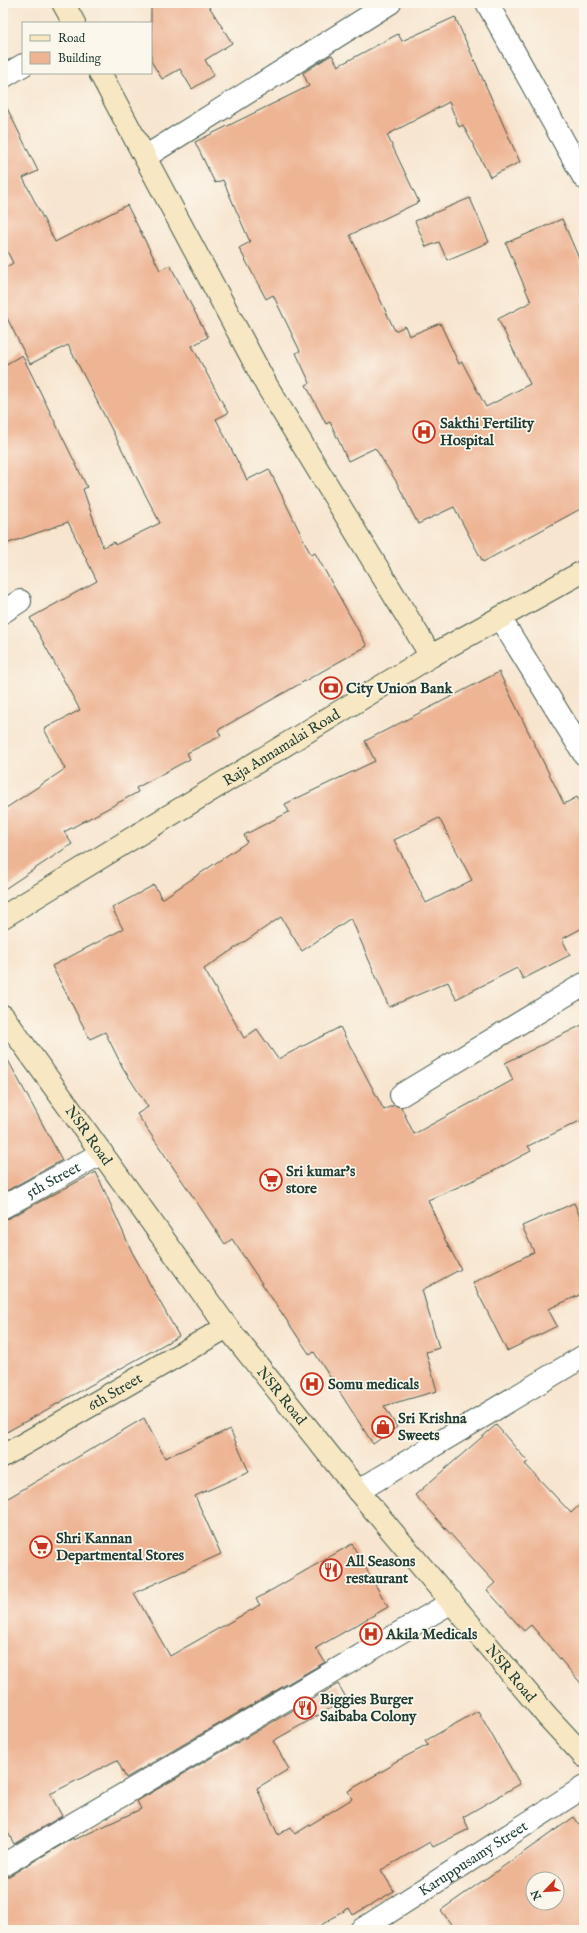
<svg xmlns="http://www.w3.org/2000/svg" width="587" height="1933" font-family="'IM FELL English',serif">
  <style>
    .building { fill: #eeb595; fill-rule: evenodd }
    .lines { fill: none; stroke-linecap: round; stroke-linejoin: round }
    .street-casing { stroke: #3f564b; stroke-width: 24 }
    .secondary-casing { stroke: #3f564b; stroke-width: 24 }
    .street { stroke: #fff; stroke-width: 22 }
    .secondary { stroke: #f7e8c3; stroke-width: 22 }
    .labels { text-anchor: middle; stroke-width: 3.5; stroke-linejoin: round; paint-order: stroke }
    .poi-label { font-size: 15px; font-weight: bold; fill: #1f3d34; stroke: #fbf7ec; text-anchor: start }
    .street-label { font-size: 15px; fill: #1f3d34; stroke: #fbf7ec }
  </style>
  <rect width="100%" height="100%" fill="#fbf7ec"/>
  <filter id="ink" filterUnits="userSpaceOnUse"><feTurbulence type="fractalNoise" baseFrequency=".025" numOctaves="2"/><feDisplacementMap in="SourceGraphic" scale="8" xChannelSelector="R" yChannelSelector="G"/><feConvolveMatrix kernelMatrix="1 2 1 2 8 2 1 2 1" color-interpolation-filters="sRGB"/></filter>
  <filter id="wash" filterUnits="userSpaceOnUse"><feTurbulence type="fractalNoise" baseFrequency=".012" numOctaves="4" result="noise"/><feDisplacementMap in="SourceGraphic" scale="16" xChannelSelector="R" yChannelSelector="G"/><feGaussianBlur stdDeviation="0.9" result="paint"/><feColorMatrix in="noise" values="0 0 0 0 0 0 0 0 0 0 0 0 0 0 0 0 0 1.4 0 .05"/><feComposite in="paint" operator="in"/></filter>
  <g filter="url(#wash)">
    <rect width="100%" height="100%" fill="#f7e5cf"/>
    <g id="blocks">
      <!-- building -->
      <g class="building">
        <polygon points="151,3 207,3 232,43 205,60 214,75 192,89 180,69 162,79 151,61"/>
        <polygon points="455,17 520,162 490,177 463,125 459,127 449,102 387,135 419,202 350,235 395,331 405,326 409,336 440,323 459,364 462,362 486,407 530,384 498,319 531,302 506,243 562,219 584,270 584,507 483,562 454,507 418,524 396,481 375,448 348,461 330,422 326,424 306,385 310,383 296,353 300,351 273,295 266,299 239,248 250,242 223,180 215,183 195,142 309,86 303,73 328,57 332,55 338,66 398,34 402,41"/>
        <polygon points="3,100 38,171 23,178 55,242 127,205 160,270 170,265 208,337 192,346 228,413 216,419 247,480 269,469 311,555 315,553 367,646 218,730 221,736 187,753 190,759 136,788 138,792 64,832 72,844 3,890 3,810 65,769 44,729 80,710 30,618 97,581 68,522 3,545 3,366 22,355 87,487 83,489 103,547 114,542 115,545 160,523 68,345 30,364 3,310 3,269 13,263 3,243"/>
        <polygon points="470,198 489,242 447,260 439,242 426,247 415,221"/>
        <path d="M 499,672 L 564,804 L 577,797 L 584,811 L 584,927 L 562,939 L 570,955 L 523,979 L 517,968 L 456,999 L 448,982 L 389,1007 L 351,918 L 302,951 L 281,917 L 204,969 L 244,1038 L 257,1029 L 278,1059 L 340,1027 L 384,1110 L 394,1105 L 401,1107 L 414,1134 L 513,1080 L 505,1063 L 584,1024 L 584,1119 L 528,1146 L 531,1151 L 488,1174 L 428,1200 L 444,1238 L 461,1269 L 422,1290 L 439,1348 L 426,1352 L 437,1391 L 384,1406 L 397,1427 L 373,1444 L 314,1352 L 310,1355 L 232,1239 L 225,1244 L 137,1114 L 148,1107 L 123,1068 L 105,1032 L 90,1039 L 52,966 L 123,929 L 112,908 L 154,885 L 162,899 L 247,842 L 244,835 L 289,812 L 285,804 L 375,761 L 365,741 ZM 439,818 L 472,880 L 426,903 L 394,840 Z"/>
        <polygon points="3,1051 62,1160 3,1193"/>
        <polygon points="96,1172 132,1252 179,1336 3,1434 3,1219 9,1218"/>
        <polygon points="574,1203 584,1226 584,1293 548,1309 557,1326 507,1351 473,1283 534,1252 522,1226"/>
        <polygon points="144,1418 165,1458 230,1429 249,1472 195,1496 221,1554 134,1593 170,1656 260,1605 256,1599 352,1544 388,1607 316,1648 325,1662 126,1778 117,1760 50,1794 62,1816 14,1844 3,1823 3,1501"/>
        <polygon points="496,1425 528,1462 525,1464 571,1513 584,1501 584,1687 531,1625 524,1631 487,1590 495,1583 415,1495"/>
        <polygon points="338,1684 347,1699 273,1741 289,1769 257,1788 278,1835 291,1827 295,1834 352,1799 348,1791 391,1766 391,1764 428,1745 425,1741 478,1711 520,1784 463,1817 469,1829 433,1847 430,1842 381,1870 394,1891 353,1915 349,1908 313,1930 3,1930 3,1877 9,1876 73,1838 74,1840 141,1809 137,1801"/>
        <path d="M 574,1817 L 584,1831 L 584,1930 L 455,1930 L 441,1910 ZM 533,1879 L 557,1879 L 557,1903 L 533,1903 Z"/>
      </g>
    </g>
  </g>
  <g filter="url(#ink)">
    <use href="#blocks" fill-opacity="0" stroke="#3f564b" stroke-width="1"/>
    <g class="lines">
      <!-- street casing -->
      <g class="street-casing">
        <g id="street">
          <polyline points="487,3 584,178"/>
          <polyline points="3,77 23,65"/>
          <polyline points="145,157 390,3"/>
          <polyline points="3,612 20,601"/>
          <polyline points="500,618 584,754"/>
          <polyline points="401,1095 584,984"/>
          <path id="s1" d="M 3,1207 L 102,1153"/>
          <polyline points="358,1491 584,1356"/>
          <polyline points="3,1865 452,1602"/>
          <path id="s2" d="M 361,1930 L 584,1787"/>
        </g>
      </g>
      <!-- secondary casing -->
      <g class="secondary-casing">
        <g id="secondary">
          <polyline points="63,3 74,23"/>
          <polyline points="100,73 267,386 431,656"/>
          <path id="s3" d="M 3,917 L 431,656 L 584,571"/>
          <path id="s4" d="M 3,1016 L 227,1327 L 358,1491 L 547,1716 L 584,1756"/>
          <path id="s5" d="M 3,1456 L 227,1327"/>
        </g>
      </g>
      <!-- street -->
      <use href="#street" class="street"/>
      <!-- secondary -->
      <use href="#secondary" class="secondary"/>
    </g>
  </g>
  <!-- icons -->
  <defs>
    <g id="hospital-ring" transform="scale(1.15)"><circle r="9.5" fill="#fbf7ec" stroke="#c8321e" stroke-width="1.5"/><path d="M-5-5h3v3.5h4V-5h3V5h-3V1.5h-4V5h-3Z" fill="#c8321e"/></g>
    <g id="bank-ring" transform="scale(1.15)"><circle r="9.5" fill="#fbf7ec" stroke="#c8321e" stroke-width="1.5"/><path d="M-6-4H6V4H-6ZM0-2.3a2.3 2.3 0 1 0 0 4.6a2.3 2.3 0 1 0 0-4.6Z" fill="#c8321e"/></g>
    <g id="supermarket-ring" transform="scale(1.15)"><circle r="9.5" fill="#fbf7ec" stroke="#c8321e" stroke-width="1.5"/><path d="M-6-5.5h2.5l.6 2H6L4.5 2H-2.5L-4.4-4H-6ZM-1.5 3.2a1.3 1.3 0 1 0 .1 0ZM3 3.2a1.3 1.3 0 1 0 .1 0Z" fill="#c8321e"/></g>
    <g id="shop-ring" transform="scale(1.15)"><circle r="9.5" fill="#fbf7ec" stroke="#c8321e" stroke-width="1.5"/><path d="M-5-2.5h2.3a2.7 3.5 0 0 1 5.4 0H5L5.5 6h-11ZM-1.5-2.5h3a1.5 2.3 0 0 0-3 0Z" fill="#c8321e"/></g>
    <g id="restaurant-ring" transform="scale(1.15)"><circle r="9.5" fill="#fbf7ec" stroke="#c8321e" stroke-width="1.5"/><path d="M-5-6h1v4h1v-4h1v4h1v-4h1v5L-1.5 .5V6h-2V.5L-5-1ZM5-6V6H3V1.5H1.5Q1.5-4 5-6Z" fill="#c8321e"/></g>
  </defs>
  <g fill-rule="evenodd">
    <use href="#hospital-ring" x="424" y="432"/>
    <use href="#bank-ring" x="331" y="688"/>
    <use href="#supermarket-ring" x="271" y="1180"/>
    <use href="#hospital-ring" x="312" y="1384"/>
    <use href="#shop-ring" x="383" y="1427"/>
    <use href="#supermarket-ring" x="41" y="1547"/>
    <use href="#restaurant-ring" x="331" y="1570"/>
    <use href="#hospital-ring" x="371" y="1634"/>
    <use href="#restaurant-ring" x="305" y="1708"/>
  </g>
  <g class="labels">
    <!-- poi labels -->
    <g class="poi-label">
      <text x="440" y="428">Sakthi Fertility<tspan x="440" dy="17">Hospital</tspan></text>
      <text x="346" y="693">City Union Bank</text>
      <text x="286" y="1176">Sri kumar's<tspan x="286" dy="17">store</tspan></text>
      <text x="328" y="1389">Somu medicals</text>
      <text x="398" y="1423">Sri Krishna<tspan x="398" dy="17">Sweets</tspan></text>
      <text x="56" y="1543">Shri Kannan<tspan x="56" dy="17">Departmental Stores</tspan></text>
      <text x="346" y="1566">All Seasons<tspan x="346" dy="17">restaurant</tspan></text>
      <text x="386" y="1639">Akila Medicals</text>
      <text x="320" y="1704">Biggies Burger<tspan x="320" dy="17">Saibaba Colony</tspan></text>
    </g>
    <!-- street labels -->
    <g class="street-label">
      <text dy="5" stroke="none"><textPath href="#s3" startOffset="326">Raja Annamalai Road</textPath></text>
      <text dy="5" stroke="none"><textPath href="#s4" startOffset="147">NSR Road</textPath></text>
      <text dy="5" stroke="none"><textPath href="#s1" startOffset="57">5th Street</textPath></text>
      <text dy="5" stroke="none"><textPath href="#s5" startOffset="129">6th Street</textPath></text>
      <text dy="5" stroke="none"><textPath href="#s4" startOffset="471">NSR Road</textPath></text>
      <text dy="5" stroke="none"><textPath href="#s4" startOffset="831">NSR Road</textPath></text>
      <text dy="5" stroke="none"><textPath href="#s2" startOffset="133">Karuppusamy Street</textPath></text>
    </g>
  </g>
  <!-- margin -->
  <rect width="587" height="1933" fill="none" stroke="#fbf7ec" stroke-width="16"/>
  <!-- legend -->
  <rect x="22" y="22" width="130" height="52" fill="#fbf7ec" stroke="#a3ada2"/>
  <rect x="30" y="35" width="20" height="6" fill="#f7e8c3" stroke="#a3ada2"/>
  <text x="58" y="42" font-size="12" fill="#1f3d34">Road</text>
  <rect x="30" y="52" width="20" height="12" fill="#eeb595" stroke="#a3ada2"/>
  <text x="58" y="62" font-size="12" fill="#1f3d34">Building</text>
  <!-- north arrow -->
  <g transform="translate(545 1891) rotate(245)"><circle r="19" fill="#fbf7ec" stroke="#a3ada2"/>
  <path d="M0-3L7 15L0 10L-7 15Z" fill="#c8321e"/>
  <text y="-6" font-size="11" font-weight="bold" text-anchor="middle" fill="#1f3d34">N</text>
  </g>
</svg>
